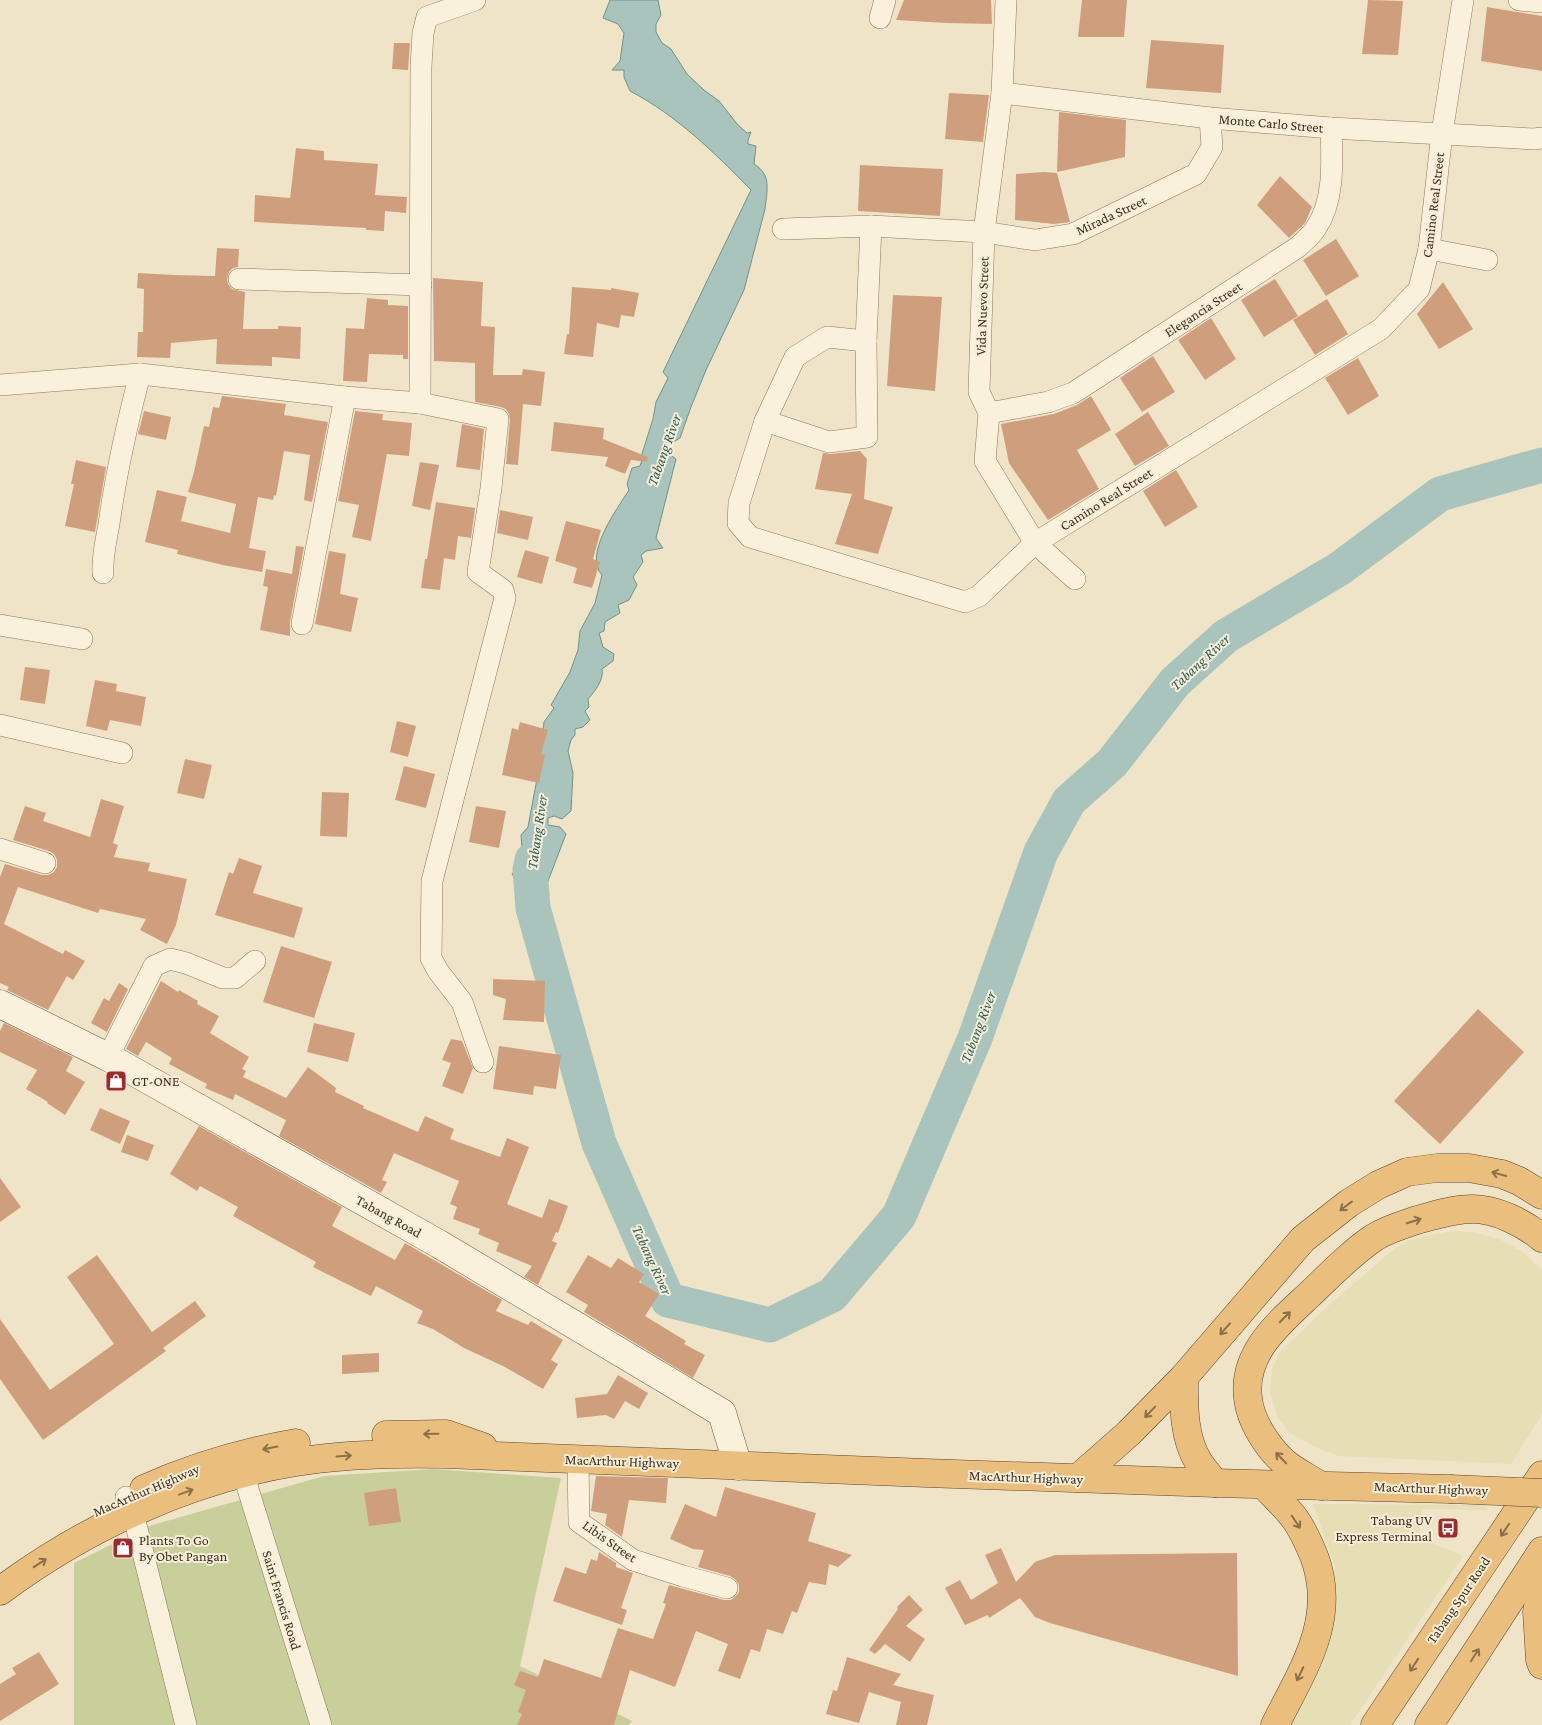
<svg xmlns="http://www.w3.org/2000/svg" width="1542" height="1725" font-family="'Crimson Pro',serif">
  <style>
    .farmland { fill: #e6deb5 }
    .green { fill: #c9cf9b }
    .water { fill: #a9c4bc; stroke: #6f938a }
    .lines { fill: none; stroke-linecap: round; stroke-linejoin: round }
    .river { stroke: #a9c4bc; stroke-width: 35 }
    .building { fill: #cf9f7d }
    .minor-casing { stroke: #8d765c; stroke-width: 22 }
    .secondary-casing { stroke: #6f573f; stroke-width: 29 }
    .trunk-casing { stroke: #5b4430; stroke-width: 29 }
    .minor { stroke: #faf1dc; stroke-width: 21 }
    .secondary { stroke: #faf1dc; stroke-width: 28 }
    .trunk { stroke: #eabe7c; stroke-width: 28 }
    .trunk-bridge-casing { stroke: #5b4430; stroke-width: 29; stroke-linecap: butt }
    .trunk-bridge { stroke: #eabe7c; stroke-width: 28 }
    .oneway { stroke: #8b6f49 }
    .labels { text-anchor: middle; stroke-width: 4; stroke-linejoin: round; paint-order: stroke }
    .street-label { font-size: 14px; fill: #3d2e20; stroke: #f7eed8 }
    .poi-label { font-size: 14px; fill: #3d2e20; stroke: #f7eed8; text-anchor: start }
    .water-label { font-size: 15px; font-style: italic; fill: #2f5d5a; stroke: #f7eed8 }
  </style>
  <rect width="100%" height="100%" fill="#f0e4c8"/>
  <!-- farmland -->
  <g class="farmland">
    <polygon points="1452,1231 1474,1232 1501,1240 1523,1252 1542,1270 1542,1414 1511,1464 1339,1456 1317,1448 1290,1433 1277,1416 1270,1392 1272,1369 1279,1353 1331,1303 1394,1249 1412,1239"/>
    <polygon points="1313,1504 1486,1505 1488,1510 1422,1509 1419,1537 1463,1556 1350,1725 1282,1725 1333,1609 1335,1566"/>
  </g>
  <!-- green -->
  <polygon class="green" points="433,1469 561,1478 520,1666 632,1721 629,1725 74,1725 74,1563 149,1526 324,1476"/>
  <!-- water -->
  <path class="water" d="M 610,0 L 658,0 L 661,15 L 656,24 L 656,32 L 662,43 L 671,49 L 687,74 L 704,90 L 719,101 L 738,125 L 747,133 L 751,132 L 748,140 L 748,144 L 756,146 L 754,164 C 772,175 767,190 765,209 L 744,290 L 706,370 L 691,407 L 680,438 L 672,443 L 668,441 L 665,444 L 667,452 L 676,459 L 656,538 L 663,548 L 646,551 L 641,555 L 643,562 L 633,577 L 637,585 L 629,600 L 618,605 L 620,613 L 605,622 L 604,631 L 599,633 L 603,647 L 614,654 L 613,661 L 602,669 C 604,680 595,691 588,699 L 589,707 L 585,711 L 590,720 L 583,727 L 575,729 L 575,735 L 571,740 L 568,751 L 573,773 L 571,811 L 562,819 L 554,816 L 548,818 L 548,825 L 560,827 L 566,834 L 545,889 L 533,908 L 512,874 L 523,861 L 521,835 L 528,827 L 539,768 L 544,722 L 554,708 L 551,705 L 570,672 L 578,650 L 580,631 L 595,603 L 602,575 C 583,555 617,509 629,490 L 627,484 L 632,468 L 640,466 L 642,460 L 641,457 L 653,419 L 656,402 L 668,378 L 663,372 L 751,190 C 715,153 676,115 630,91 L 624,77 L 624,70 L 612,70 L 620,61 L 624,33 L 618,24 L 603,18 Z"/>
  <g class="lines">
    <!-- river -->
    <polyline class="river" points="532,860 530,870 533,908 599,1143 668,1300 770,1325 832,1295 899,1216 975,1038 1041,852 1069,801 1112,763 1175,682 1226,636 1339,569 1440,494 1542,465"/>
  </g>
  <!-- building -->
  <g class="building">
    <polygon points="904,0 991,0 992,24 946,23 896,20"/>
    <polygon points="1082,0 1127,0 1124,37 1078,37"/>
    <polygon points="1368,0 1403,1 1398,55 1362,54"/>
    <polygon points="1487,7 1542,16 1542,71 1481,61"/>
    <polygon points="1151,40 1224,45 1221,93 1146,88"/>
    <polygon points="394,43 410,43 408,70 392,69"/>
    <polygon points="949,93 989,95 983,142 945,139"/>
    <polygon points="1059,112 1126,120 1125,157 1057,172"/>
    <polygon points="296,148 324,151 324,160 378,164 375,195 407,197 406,213 385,211 384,231 366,230 366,228 254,222 255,195 290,198"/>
    <polygon points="860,165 943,169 940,216 858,211"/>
    <polygon points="1044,172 1057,173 1070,222 1054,224 1015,220 1016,174"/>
    <polygon points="1280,176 1312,207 1305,223 1289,238 1257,205"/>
    <polygon points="1336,239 1359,276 1326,296 1303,260"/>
    <polygon points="217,248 239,249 238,267 233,268 229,272 227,279 228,284 232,289 245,292 243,329 278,329 278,326 301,327 300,359 272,357 272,366 216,364 217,339 171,343 170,358 137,357 138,332 143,332 144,289 137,288 138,273 174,275 215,276"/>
    <polygon points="433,278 483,282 481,326 495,327 493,375 522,375 523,369 545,372 541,406 523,404 518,465 506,464 510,420 509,414 506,409 501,407 475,402 475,363 434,361"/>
    <polygon points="1275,279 1298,316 1264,337 1241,300"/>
    <polygon points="1443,282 1473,329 1439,349 1417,314"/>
    <polygon points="572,287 611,290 611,288 639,293 634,317 621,315 619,328 597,323 593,357 564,354 567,334 569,334"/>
    <polygon points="893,295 942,297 935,391 887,386"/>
    <polygon points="367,298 388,300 388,305 408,306 408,359 403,359 403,355 369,354 367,382 343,381 346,328 364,329"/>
    <polygon points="1327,299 1348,334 1315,355 1293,320"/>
    <polygon points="1211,318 1236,359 1205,380 1178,340"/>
    <polygon points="1153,356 1175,392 1142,412 1120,378"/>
    <polygon points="1358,358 1379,396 1348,415 1325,378"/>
    <polygon points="222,396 286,404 284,415 328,422 312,502 304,500 310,455 284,451 276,496 274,495 273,500 258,497 249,548 266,551 262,572 223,565 177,554 178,550 145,542 157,490 187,497 181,521 230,533 236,504 188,492 194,472 204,426 209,427 213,407 219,408"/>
    <polygon points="1091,396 1111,430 1077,450 1099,489 1048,520 1009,463 1001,424 1054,414 1077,405"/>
    <polygon points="144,411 171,417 166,440 138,434"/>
    <polygon points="355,411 383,414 382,420 412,423 409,456 387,454 371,541 352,537 359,505 338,501"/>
    <polygon points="1148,412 1169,446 1135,466 1115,434"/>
    <polygon points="554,422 604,428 603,439 648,457 647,462 631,460 625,474 605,466 608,457 551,451"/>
    <polygon points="462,424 484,429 480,470 456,467"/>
    <polygon points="860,451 867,459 864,499 893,507 878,554 835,544 852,494 815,489 823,453 831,454"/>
    <polygon points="76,460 106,467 95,532 65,526 74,484 71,484"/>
    <polygon points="420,462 439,465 430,510 412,506"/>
    <polygon points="1176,470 1198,507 1165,527 1143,491"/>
    <polygon points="436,502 475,508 471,538 458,536 455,560 444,558 440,590 421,588 425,559 427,559"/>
    <polygon points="500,510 533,517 528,540 497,533"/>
    <polygon points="566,521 601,530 593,559 600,562 592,588 573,583 577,568 555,561"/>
    <polygon points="296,546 304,547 290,622 290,636 260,630 268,587 263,586 266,569 292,574"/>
    <polygon points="525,550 549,557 542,584 517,577"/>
    <polygon points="329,551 346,554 340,594 358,598 351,632 315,624"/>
    <polygon points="25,667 50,670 45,704 20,700"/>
    <polygon points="95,680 117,684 116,691 146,697 141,726 110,720 107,731 86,726"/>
    <polygon points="397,721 416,726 408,757 390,752"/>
    <polygon points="520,722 548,730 541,754 545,755 539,783 502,775 512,728 518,730"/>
    <polygon points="185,759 212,765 204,799 177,793"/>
    <polygon points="404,766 435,774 426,808 395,800"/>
    <polygon points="322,792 349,793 347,837 320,836"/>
    <polygon points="101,799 124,806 113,843 118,845 114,857 150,863 148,871 187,879 176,925 167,944 140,930 146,919 100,909 98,913 18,887 4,924 63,954 65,950 85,961 73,980 67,976 48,1010 17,995 7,990 9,987 0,983 0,877 5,864 42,875 48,875 54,872 57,867 57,860 54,854 49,851 13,840 25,806 46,813 43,821 90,837"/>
    <polygon points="476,806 506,811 499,848 469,842"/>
    <polygon points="239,858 262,866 253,893 303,908 294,938 215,915 229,872 233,874"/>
    <polygon points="281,946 332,962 314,1018 263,1002"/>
    <polygon points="493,979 545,981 544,1022 503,1020 506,999 493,995"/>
    <polygon points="161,981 178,992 179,990 198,1001 197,1004 219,1016 210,1033 249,1057 242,1069 246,1071 243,1077 286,1098 308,1067 336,1088 335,1092 364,1106 363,1108 418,1132 425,1116 454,1129 450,1139 500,1157 507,1138 529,1147 507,1204 542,1218 549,1199 568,1206 558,1233 556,1232 552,1241 557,1243 538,1285 524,1277 532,1266 496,1251 499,1243 478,1234 480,1229 453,1219 457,1207 450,1204 459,1181 394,1153 382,1180 387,1182 381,1193 279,1136 286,1120 235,1094 233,1100 205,1088 207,1084 169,1064 172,1058 146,1042 138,1056 126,1049"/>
    <polygon points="119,983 128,989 107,1032 91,1023 104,998 109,1001"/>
    <polygon points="1478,1009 1524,1052 1440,1144 1394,1101"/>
    <polygon points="4,1023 73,1057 66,1071 85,1082 65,1115 47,1103 48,1102 26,1089 37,1070 0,1052 0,1031"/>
    <polygon points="314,1023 355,1033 348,1062 307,1052"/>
    <polygon points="451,1039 462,1041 473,1068 463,1094 442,1086 451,1063 442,1060"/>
    <polygon points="499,1046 561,1055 556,1089 534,1086 533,1095 493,1089"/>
    <polygon points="100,1108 130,1121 120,1144 90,1130"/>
    <polygon points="199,1126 342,1207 332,1226 395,1260 405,1243 502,1300 496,1311 528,1325 531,1321 563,1340 551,1360 558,1364 543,1389 505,1367 464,1348 433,1329 417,1323 423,1311 376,1286 371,1296 313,1267 316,1262 233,1216 238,1207 200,1186 197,1191 170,1174"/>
    <polygon points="127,1135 154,1145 148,1161 121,1152"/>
    <polygon points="0,1178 21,1207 0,1222"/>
    <polygon points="97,1255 152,1332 195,1301 206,1316 163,1348 166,1351 43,1440 0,1379 0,1319 50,1390 114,1344 67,1277"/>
    <polygon points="588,1255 611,1268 618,1258 644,1274 639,1282 659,1294 645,1316 686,1341 684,1344 705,1355 693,1378 584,1312 588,1305 566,1292"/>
    <polygon points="379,1353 379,1372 342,1374 342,1355"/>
    <polygon points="618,1375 648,1393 639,1409 625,1401 614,1419 606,1415 577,1418 575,1398 607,1394"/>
    <polygon points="596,1476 668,1478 666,1503 629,1500 622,1537 605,1525 607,1514 591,1511"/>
    <polygon points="725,1487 816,1513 808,1541 852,1555 838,1567 829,1564 826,1585 809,1582 797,1613 792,1611 783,1634 767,1629 760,1652 751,1649 740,1679 718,1671 728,1644 696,1631 675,1687 630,1670 614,1725 517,1725 522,1714 518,1712 526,1690 514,1685 520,1671 538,1677 544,1659 601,1678 618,1628 653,1639 666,1604 663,1603 669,1585 724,1600 731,1600 736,1596 739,1592 739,1585 735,1579 730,1576 698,1567 704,1550 693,1549 670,1539 685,1504 716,1517"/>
    <polygon points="396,1488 401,1522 369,1526 364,1493"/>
    <polygon points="1001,1548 1016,1582 1035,1562 1055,1555 1237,1553 1238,1676 1050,1623 1035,1617 1020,1598 989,1618 988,1615 965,1625 945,1588 960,1580 971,1600 998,1583 985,1555"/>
    <polygon points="599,1552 616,1563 616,1567 633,1573 621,1608 627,1610 622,1625 553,1601 565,1567 586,1574 591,1559 597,1561"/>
    <polygon points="909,1595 923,1610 906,1626 925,1639 910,1662 885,1644 875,1654 869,1650 898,1609 897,1607"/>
    <polygon points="39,1652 59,1684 0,1721 0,1684 16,1674 12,1668"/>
    <polygon points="847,1657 901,1674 893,1685 934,1695 927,1725 896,1725 901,1702 869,1692 859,1723 826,1714 833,1690 837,1691"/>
  </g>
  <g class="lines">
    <!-- minor casing -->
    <g class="minor-casing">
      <g id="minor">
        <polyline points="1006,0 1002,93 984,232 979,392 989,413 985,461 1035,543 1075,579"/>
        <polyline points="1519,0 1542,2"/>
        <polyline points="880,18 885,0"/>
        <polyline points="1002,93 1210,118 1331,128 1534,139 1542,138"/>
        <polyline points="871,226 984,232 1035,240 1073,234 1196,174 1212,147 1210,118"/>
        <polyline points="1429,249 1487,260"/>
        <polyline points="239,279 421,285"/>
        <polyline points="866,341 827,337 795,357 765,421 739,503 738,523 750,537 965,602 979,596 1035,543 1381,329 1419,289 1429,249 1442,133 1463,0"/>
        <polyline points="0,385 140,374 345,397 420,403 498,419 491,488 478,572 503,590 505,598 432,881 431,958 438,971 462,1002 483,1062"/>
        <polyline points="420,403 421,66 423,33 427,17 475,0"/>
        <path d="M 989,413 L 1048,402 L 1073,393 L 1298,247 C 1304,241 1312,235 1316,228 C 1335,200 1332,160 1331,128"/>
        <polyline points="765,421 829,442 867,437 866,341 871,226 783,229"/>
        <path d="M 103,573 C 102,556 106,541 109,524 C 116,473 127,424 140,374"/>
        <polyline points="302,624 345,397"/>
        <polyline points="0,625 82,639"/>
        <polyline points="0,725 122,753"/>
        <polyline points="0,849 45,863"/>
        <polyline points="108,1057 154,966 170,959 186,963 223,978 235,978 255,961"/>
        <polyline points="239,1460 321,1725"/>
        <polyline points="578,1460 579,1522 633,1560 683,1576 727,1588"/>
        <polyline points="126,1497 133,1513 186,1725"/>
      </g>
    </g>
    <!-- secondary casing -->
    <g class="secondary-casing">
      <polyline id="secondary" points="0,1004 108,1057 439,1244 722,1413 738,1466"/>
    </g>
    <!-- trunk casing -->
    <g class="trunk-casing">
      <g id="trunk">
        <path d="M 1184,1377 C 1184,1405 1183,1436 1198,1461 C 1203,1469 1209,1476 1215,1483"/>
        <polyline points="386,1435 446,1434 483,1447"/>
        <polyline points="1078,1478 1129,1433 1184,1377 1303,1239 1349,1203 1378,1185 1407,1172 1437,1168 1469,1168 1502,1174 1519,1181 1542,1195"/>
        <path d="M 1264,1485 C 1274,1496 1286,1507 1295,1519 C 1303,1530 1309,1544 1314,1556 C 1338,1619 1302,1671 1275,1725"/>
        <path d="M 1321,1486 C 1309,1478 1296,1472 1285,1463 C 1268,1448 1250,1421 1248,1398 C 1242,1353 1280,1322 1309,1295 C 1329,1276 1352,1252 1375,1237 C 1388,1229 1402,1225 1417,1220 C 1435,1215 1454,1209 1473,1209 C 1496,1209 1524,1223 1542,1238"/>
        <path d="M 144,1489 C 193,1467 244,1452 296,1443"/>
        <polyline points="1542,1587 1537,1612 1540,1660 1542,1665"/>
        <path d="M 0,1591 C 86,1527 190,1479 296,1462 C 345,1454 394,1453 444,1454 L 926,1473 L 1215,1483 L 1450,1489"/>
        <polyline points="1375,1725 1542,1475"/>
        <polyline points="1429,1725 1542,1551"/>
      </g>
    </g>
    <!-- minor -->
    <use href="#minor" class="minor"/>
    <!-- secondary -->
    <use href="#secondary" class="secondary"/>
    <!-- trunk -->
    <use href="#trunk" class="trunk"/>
    <!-- trunk-bridge casing -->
    <g class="trunk-bridge-casing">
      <polyline id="trunk-bridge" points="1450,1489 1542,1493"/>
    </g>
    <!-- trunk-bridge -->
    <use href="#trunk-bridge" class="trunk-bridge"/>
  </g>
  <!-- one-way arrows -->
  <defs><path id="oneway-shaft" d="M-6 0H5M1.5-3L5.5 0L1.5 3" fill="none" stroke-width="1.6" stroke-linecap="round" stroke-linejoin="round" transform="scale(1.25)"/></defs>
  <g class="oneway">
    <use href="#oneway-shaft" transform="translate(1499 1174) rotate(-165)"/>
    <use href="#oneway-shaft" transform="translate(1346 1206) rotate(143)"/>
    <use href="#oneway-shaft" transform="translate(1414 1221) rotate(-17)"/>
    <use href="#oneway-shaft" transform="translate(1285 1317) rotate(-45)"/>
    <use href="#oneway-shaft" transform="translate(1225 1329) rotate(131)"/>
    <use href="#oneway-shaft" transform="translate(1150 1412) rotate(134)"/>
    <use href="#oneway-shaft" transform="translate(431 1434) rotate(179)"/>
    <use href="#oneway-shaft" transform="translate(270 1448) rotate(169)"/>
    <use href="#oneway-shaft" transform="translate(344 1456) rotate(-4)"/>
    <use href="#oneway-shaft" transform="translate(1281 1458) rotate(-134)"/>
    <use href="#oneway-shaft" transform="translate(186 1492) rotate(-20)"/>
    <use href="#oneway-shaft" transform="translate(1296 1522) rotate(56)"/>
    <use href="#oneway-shaft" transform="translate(1505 1530) rotate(124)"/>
    <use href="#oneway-shaft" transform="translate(40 1563) rotate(-33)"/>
    <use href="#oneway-shaft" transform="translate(1475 1655) rotate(-57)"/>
    <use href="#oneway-shaft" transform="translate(1414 1665) rotate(123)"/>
    <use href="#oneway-shaft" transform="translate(1300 1674) rotate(116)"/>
  </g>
  <!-- icons -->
  <defs>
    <g id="shop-square" transform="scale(1.125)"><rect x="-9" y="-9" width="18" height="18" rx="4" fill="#9e2a2b" stroke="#f7eed8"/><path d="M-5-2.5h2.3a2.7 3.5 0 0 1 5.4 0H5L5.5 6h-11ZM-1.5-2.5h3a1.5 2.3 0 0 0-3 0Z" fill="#fff"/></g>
    <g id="bus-square" transform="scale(1.125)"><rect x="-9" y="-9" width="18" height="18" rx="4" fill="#9e2a2b" stroke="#f7eed8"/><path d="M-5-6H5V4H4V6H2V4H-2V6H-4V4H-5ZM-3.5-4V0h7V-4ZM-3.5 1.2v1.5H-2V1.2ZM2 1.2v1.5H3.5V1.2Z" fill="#fff"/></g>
  </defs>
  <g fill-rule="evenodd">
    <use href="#shop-square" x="116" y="1081"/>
    <use href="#bus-square" x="1448" y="1528"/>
    <use href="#shop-square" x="123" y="1548"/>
  </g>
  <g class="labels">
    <!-- street labels -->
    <g class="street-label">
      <text transform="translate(1271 123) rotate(5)" y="5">Monte Carlo Street</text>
      <text transform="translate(1433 205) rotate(-83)" y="5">Camino Real Street</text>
      <text transform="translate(1111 215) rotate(-25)" y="5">Mirada Street</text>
      <text transform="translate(982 306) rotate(-88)" y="5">Vida Nuevo Street</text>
      <text transform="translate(1203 309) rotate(-33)" y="5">Elegancia Street</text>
      <text transform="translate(1106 499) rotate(-32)" y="5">Camino Real Street</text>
      <text transform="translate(389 1216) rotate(29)" y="5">Tabang Road</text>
      <text transform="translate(622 1461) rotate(2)" y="5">MacArthur Highway</text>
      <text transform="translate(1026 1477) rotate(2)" y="5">MacArthur Highway</text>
      <text transform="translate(1431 1488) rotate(2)" y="5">MacArthur Highway</text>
      <text transform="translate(146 1490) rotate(-23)" y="5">MacArthur Highway</text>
      <text transform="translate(610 1541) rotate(35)" y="5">Libis Street</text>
      <text transform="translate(282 1600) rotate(73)" y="5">Saint Francis Road</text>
      <text transform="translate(1458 1600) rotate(-56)" y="5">Tabang Spur Road</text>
    </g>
    <!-- poi labels -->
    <g class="poi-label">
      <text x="132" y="1086">GT-ONE</text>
      <text x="1432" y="1525" text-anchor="end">Tabang UV<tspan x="1432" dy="16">Express Terminal</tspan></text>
      <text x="139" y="1545">Plants To Go<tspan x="139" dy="16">By Obet Pangan</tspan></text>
    </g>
    <!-- water labels -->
    <g class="water-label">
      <text transform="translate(664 450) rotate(-70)" y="5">Tabang River</text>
      <text transform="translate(1200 662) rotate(-43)" y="5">Tabang River</text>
      <text transform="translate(537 832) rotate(-82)" y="5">Tabang River</text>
      <text transform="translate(978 1027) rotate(-69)" y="5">Tabang River</text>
      <text transform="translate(652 1260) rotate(65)" y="5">Tabang River</text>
    </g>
  </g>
</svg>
